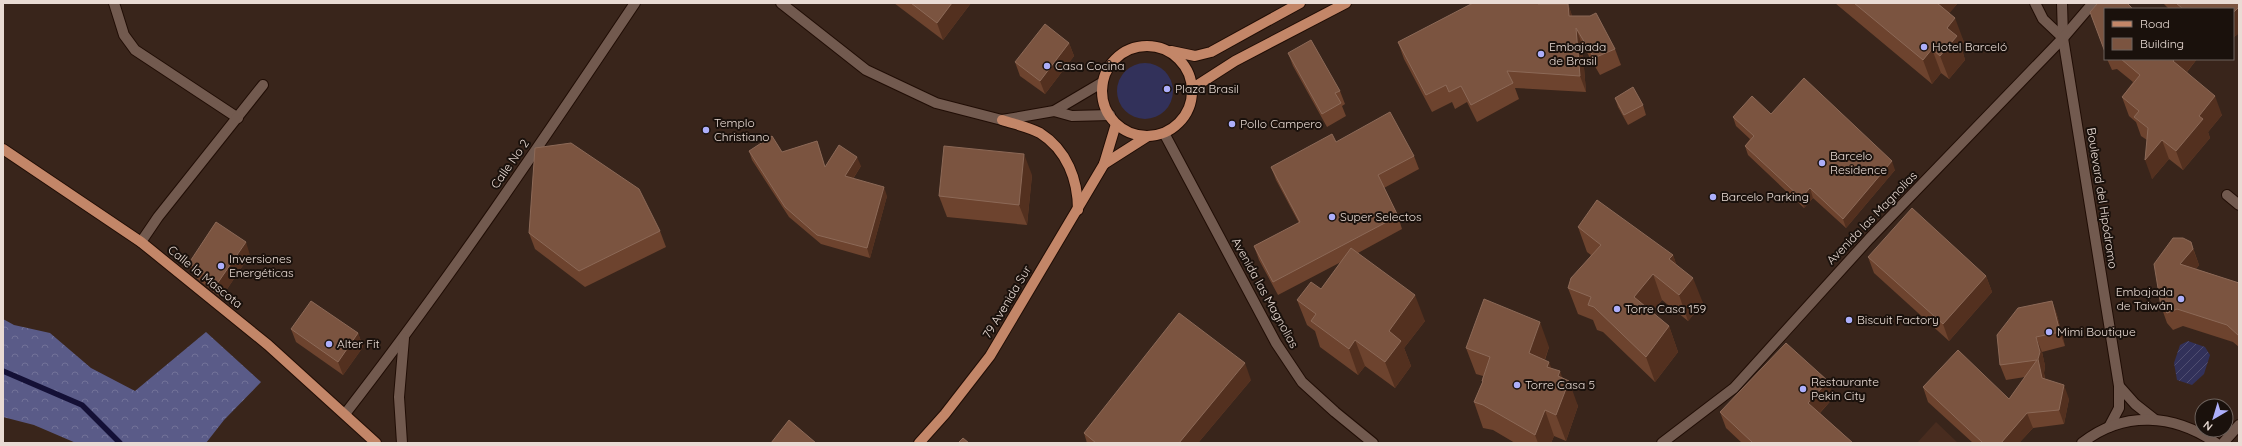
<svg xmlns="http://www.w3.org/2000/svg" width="2242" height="446" font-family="Quicksand,sans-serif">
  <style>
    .built { fill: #482c1f }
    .green { fill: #32315a }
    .forest { fill: url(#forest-crowns) }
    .garden { fill: url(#garden-furrows) }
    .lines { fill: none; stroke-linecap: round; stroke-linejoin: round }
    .stream { stroke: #141036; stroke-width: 5.5 }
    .minor-casing { stroke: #200d05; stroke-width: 12 }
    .major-casing { stroke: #200d05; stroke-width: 12 }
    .minor { stroke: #725a4f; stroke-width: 10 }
    .major { stroke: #c38668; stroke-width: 10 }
    .wall { fill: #6d432e }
    .shaded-wall { fill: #53301f }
    .building { fill: #7b5440; stroke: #8c6957 }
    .poi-dot { fill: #adaffb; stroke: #1a110c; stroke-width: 1.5 }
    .labels { text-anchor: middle; stroke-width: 4; stroke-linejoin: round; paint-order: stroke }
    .poi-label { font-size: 12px; fill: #e9dbd4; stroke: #1a110c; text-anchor: start }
    .street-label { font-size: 12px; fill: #e9dbd4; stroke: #1a110c }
  </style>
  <defs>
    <pattern id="forest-crowns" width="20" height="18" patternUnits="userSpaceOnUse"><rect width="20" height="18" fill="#5a5b88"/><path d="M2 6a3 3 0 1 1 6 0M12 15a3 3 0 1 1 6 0" fill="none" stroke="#727298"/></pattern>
    <pattern id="garden-furrows" width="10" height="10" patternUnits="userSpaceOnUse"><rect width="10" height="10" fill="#32315a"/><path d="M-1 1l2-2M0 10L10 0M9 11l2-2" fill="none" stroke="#504e71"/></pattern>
  </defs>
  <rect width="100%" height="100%" fill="#39251b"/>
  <!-- built -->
  <polygon class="built" points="1936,422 1958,443 1917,443"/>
  <!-- green -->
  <circle class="green" cx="1145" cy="91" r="28"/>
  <!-- forest -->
  <polygon class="forest" points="3,319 14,325 50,333 91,368 135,391 206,332 261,382 224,420 206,443 76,443 34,425 3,417"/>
  <!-- garden -->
  <polygon class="garden" points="2188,341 2205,347 2210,355 2204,374 2192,385 2177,380 2174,363 2180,345"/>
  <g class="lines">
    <!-- stream -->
    <polyline class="stream" points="3,371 82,405 120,443"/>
    <!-- minor casing -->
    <g class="minor-casing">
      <g id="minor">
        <polyline points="114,3 124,35 135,50 238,118"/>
        <polyline points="781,3 866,70 936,103 1002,120 1054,111 1103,82"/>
        <polyline points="2035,3 2043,19 2063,38"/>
        <polyline points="2062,3 2063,38 2119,386 2119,408 2109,427"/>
        <polyline points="1054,111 1072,116 1110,115"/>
        <polyline points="1164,133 1276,343 1302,382 1335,412 1373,443"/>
        <polyline points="2227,195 2239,205"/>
        <polyline points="141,242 158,217 263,85"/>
        <polyline points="2119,386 2135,404 2154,419"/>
        <path d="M 345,414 C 448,281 542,142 635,3"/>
        <polyline points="402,443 399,397 404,338"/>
        <polyline points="1662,443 1734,388 1869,239 2063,38 2093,3"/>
        <path d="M 2082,443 C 2124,410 2174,414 2216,443"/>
        <polyline points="2223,443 2239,425"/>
      </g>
    </g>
    <!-- major casing -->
    <g class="major-casing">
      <g id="major">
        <circle cx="1147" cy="91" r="45"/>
        <polyline points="1171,51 1195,56 1211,52 1300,3"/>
        <polyline points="1193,88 1235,61 1346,3"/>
        <path d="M 1002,120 C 1014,124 1029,127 1040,133 C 1067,150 1078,180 1078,210"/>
        <polyline points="3,149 141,242 268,345 376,443"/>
        <polyline points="1104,164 1148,136"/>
        <polyline points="919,443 945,414 990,356 1104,164 1116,124"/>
      </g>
    </g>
    <!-- minor -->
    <use href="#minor" class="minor"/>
    <!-- major -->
    <use href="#major" class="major"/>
  </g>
  <!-- wall -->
  <g class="wall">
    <polygon points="894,3 971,3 943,40"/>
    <polygon points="1835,3 1958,3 1949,13 1964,42 1961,46 1965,60 1949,79 1941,73 1932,84"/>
    <polygon points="2163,3 2239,3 2239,33 2233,38 2233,9 2169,9"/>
    <polygon points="1538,4 1568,4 1572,16 1615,49 1621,65 1600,75 1582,44 1586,92 1515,88 1519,99 1477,122 1467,102 1455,109 1452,102 1432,112 1404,59 1398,42"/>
    <polygon points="1069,43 1074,56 1045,94 1020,76 1015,62"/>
    <polygon points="1288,53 1340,91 1345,104 1342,106 1346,116 1327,127 1293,66"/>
    <polygon points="2107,59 2197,59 2187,72 2222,115 2208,132 2210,138 2183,170 2169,159 2152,179 2147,140 2141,136 2136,122 2129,116 2122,97 2133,82 2117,69 2112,70"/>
    <polygon points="1615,98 1643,105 1646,115 1628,125 1618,107"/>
    <polygon points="1771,114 1895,170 1846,228 1813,198 1804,208 1748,155 1745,146 1750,139 1736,126 1733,117"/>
    <polygon points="817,141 825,167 861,166 853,179 887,196 870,258 821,244 789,217 752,160 749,151 782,152"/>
    <polygon points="1336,142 1414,156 1419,169 1384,188 1398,216 1402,229 1358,253 1425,321 1404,348 1411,366 1395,388 1365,366 1358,375 1320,347 1315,331 1307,325 1297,300 1321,289 1341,262 1278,295 1259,260 1254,246 1299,223 1276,180 1271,167"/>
    <polygon points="1032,175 1027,225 947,217 939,196"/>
    <polygon points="1578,227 1673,255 1676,264 1703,303 1688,321 1662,300 1652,312 1669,326 1678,352 1655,382 1603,332 1597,330 1593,320 1578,314 1568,288 1591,255 1587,252"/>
    <polygon points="660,231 666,247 585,287 535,249 529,233"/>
    <polygon points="2191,242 2199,265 2196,269 2239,283 2239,347 2233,342 2183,326 2173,330 2167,323 2161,306"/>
    <polygon points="250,255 221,298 194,276 189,263"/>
    <polygon points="1868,257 1986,276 1992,292 1949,341 1874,273"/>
    <polygon points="2052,301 2057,315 2065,346 2042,352 2045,366 2044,373 2045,379 2069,399 2064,424 2033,428 2019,443 1973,443 1928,402 1923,387 2009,399 2025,377 2006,380 2000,365"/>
    <polygon points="291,329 358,333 363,347 343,375 296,342"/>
    <polygon points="1549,347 1545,360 1552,369 1563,378 1578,406 1566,441 1554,436 1551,443 1515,443 1493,430 1483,428 1474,402 1482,383 1482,381 1483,376 1476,374 1466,348"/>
    <polygon points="1251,380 1198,443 1087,443 1084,433"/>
    <polygon points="1834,397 1820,413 1853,443 1742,443 1726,428 1720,412"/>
  </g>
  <!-- shaded-wall -->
  <g class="shaded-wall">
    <polygon points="952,3 971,3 943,40 937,23"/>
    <polygon points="1934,3 1958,3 1941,23"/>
    <polygon points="1568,4 1574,21 1569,16"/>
    <polygon points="2239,7 2239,33 2233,38 2233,13"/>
    <polygon points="1955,18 1964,42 1961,46 1965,60 1949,79 1940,56 1947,28"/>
    <polygon points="1576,28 1582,44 1586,92 1580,76"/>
    <polygon points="1069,43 1074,56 1045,94 1040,81"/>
    <polygon points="1932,49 1941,73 1932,84 1923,60"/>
    <polygon points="2175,59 2197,59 2180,80 2173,61"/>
    <polygon points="2215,96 2222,115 2208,132 2210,138 2183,170 2176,151 2199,116"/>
    <polygon points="2162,140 2169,159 2152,179 2145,160"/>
    <polygon points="1024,154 1032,175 1027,225 1019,205"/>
    <polygon points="857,157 861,166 848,186 845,176"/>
    <polygon points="1892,161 1895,170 1846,228 1843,219"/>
    <polygon points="884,187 887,196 870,258 867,248"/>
    <polygon points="1810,188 1813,198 1804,208 1801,198"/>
    <polygon points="246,242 250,255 221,298 217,284"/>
    <polygon points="2193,249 2199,265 2186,281 2180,264"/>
    <polygon points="1673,255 1682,281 1669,259"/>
    <polygon points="1653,274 1662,300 1643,322 1634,297"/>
    <polygon points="1986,276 1992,292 1949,341 1943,324"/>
    <polygon points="1693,278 1703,303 1688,321 1679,295"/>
    <polygon points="1415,295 1425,321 1404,348 1411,366 1395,388 1385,362 1389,331"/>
    <polygon points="2052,301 2057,315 2065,346 2060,332"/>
    <polygon points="1540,322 1549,347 1538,378 1529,353"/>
    <polygon points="1669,326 1678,352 1655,382 1646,357"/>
    <polygon points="358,333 363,347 343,375 338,362"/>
    <polygon points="2036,337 2042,352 2045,366 2044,373 2047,393 2042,378 2038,359"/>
    <polygon points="1355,340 1365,366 1358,375 1349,349"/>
    <polygon points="1549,362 1559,387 1547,367"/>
    <polygon points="1245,363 1251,380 1198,443 1179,443"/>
    <polygon points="1560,371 1566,388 1569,381 1578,406 1566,441 1556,415 1558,376"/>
    <polygon points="1828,381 1834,397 1814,419 1808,403"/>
    <polygon points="2064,385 2069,399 2064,424 2059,410"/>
    <polygon points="1545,410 1554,436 1551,443 1538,443 1535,435"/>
    <polygon points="2027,413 2033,428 2019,443 2001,443"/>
  </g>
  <!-- building -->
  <g class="building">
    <polygon points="911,3 952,3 937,23"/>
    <polygon points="1473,3 1538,3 1538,4 1568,4 1569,16 1590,16 1596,13 1615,49 1594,58 1576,28 1580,76 1507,71 1513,83 1471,105 1461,86 1449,92 1446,85 1426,95 1398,42"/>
    <polygon points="1854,3 1937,3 1955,18 1947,28 1957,36 1940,56 1932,49 1923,60"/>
    <polygon points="2098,3 2127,3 2133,9 2105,9 2105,52 2090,12"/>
    <polygon points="2176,3 2239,3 2239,7 2233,13 2233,9 2183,9"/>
    <polygon points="1045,24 1069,43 1040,81 1015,62"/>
    <polygon points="1311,40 1340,91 1335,93 1341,103 1322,114 1288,53"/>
    <polygon points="2121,59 2175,59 2173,61 2215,96 2199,116 2203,119 2176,151 2162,140 2145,160 2148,128 2134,117 2139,111 2122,97 2140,75"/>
    <polygon points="1804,78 1892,161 1843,219 1810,188 1801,198 1745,146 1754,136 1733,117 1752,96 1771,114"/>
    <polygon points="1633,87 1643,105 1624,115 1615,98"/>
    <polygon points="1390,112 1414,156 1378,175 1398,216 1273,282 1254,246 1300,222 1271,167 1332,134 1336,142"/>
    <polygon points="772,136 782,152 817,141 825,167 839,145 857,157 845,176 884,187 867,248 817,235 785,207 749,151"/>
    <polygon points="571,143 639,189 660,231 579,271 529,233 535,148"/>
    <polygon points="944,146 1024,154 1019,205 939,196"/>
    <polygon points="1597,200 1673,255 1669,259 1693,278 1679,295 1653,274 1634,297 1669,326 1646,357 1594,307 1588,305 1591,297 1568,288 1571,278 1601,245 1578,227"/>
    <polygon points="1912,208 1986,276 1943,324 1868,257"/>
    <polygon points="216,222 246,242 217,284 189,263"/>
    <polygon points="2173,238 2183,238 2191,242 2193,249 2180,264 2239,283 2239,336 2227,325 2177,309 2167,313 2161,306 2154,264"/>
    <polygon points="1351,248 1415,295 1389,331 1401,341 1385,362 1355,340 1349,349 1311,321 1316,314 1297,300 1311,282 1321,289"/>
    <polygon points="1484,299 1540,322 1529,353 1549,362 1547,367 1560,371 1558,376 1569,381 1556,415 1545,410 1535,435 1483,405 1474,402 1483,381 1482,381 1490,357 1466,348"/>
    <polygon points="311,301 358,333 338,362 291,329"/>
    <polygon points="2052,301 2060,332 2036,337 2040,352 2038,359 2042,378 2064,385 2059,410 2027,413 2001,443 1983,443 1923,387 1958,350 2009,399 2037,360 2000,365 1997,335 2018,308"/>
    <polygon points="1179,313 1245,363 1179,443 1096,443 1084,433"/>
    <polygon points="1786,343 1828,381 1808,403 1853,443 1753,443 1720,412"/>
    <polygon points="789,420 816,443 771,443"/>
    <polygon points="963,438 969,443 958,443"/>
  </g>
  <!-- markers -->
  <g class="poi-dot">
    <circle cx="1924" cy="47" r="4"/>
    <circle cx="1541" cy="54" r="4"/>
    <circle cx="1047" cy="66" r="4"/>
    <circle cx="1167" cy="89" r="4"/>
    <circle cx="1232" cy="124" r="4"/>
    <circle cx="706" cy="130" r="4"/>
    <circle cx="1822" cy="163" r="4"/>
    <circle cx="1713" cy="197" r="4"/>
    <circle cx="1332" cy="217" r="4"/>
    <circle cx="221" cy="266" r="4"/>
    <circle cx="2181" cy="299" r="4"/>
    <circle cx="1617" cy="309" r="4"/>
    <circle cx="1849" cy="320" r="4"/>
    <circle cx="2049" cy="332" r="4"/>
    <circle cx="329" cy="344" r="4"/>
    <circle cx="1517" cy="385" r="4"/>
    <circle cx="1803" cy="389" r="4"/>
  </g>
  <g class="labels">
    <!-- poi labels -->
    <g class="poi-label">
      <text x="1549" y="51">Embajada<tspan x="1549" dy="14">de Brasil</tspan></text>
      <text x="1932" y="51">Hotel Barceló</text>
      <text x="1055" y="70">Casa Cocina</text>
      <text x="1175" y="93">Plaza Brasil</text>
      <text x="714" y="127">Templo<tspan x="714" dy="14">Christiano</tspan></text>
      <text x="1240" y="128">Pollo Campero</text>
      <text x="1830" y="160">Barcelo<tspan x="1830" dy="14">Residence</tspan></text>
      <text x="1721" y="201">Barcelo Parking</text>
      <text x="1340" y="221">Super Selectos</text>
      <text x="229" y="263">Inversiones<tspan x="229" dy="14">Energéticas</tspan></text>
      <text x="2173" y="296" text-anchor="end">Embajada<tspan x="2173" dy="14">de Taiwán</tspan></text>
      <text x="1625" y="313">Torre Casa 159</text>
      <text x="1857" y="324">Biscuit Factory</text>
      <text x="2057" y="336">Mimi Boutique</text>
      <text x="337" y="348">Alter Fit</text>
      <text x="1811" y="386">Restaurante<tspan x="1811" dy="14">Pekin City</tspan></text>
      <text x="1525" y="389">Torre Casa 5</text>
    </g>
    <!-- street labels -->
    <g class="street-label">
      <text transform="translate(510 164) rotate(-55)" y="4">Calle No 2</text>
      <text transform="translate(2102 198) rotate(81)" y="4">Boulevard del Hipódromo</text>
      <text transform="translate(1872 218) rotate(-46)" y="4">Avenida las Magnolias</text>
      <text transform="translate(205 277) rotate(39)" y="4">Calle la Mascota</text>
      <text transform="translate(1265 293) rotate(61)" y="4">Avenida las Magnolias</text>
      <text transform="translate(1007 302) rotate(-59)" y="4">79 Avenida Sur</text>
    </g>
  </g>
  <!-- border -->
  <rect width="2242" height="446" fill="none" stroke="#e9dbd4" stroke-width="8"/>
  <!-- legend -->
  <rect x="2104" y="8" width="130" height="52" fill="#1a110c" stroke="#6d625c"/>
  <rect x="2112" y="21" width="20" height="6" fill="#c38668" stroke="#6d625c"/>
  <text x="2140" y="28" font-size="12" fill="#e9dbd4">Road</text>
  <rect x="2112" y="38" width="20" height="12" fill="#7b5440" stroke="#6d625c"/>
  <text x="2140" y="48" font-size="12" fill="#e9dbd4">Building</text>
  <!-- north arrow -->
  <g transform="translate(2214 418) rotate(218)"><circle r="19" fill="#1a110c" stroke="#6d625c"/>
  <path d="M0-3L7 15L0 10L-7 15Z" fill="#adaffb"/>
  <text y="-6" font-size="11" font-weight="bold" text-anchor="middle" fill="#e9dbd4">N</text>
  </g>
</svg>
